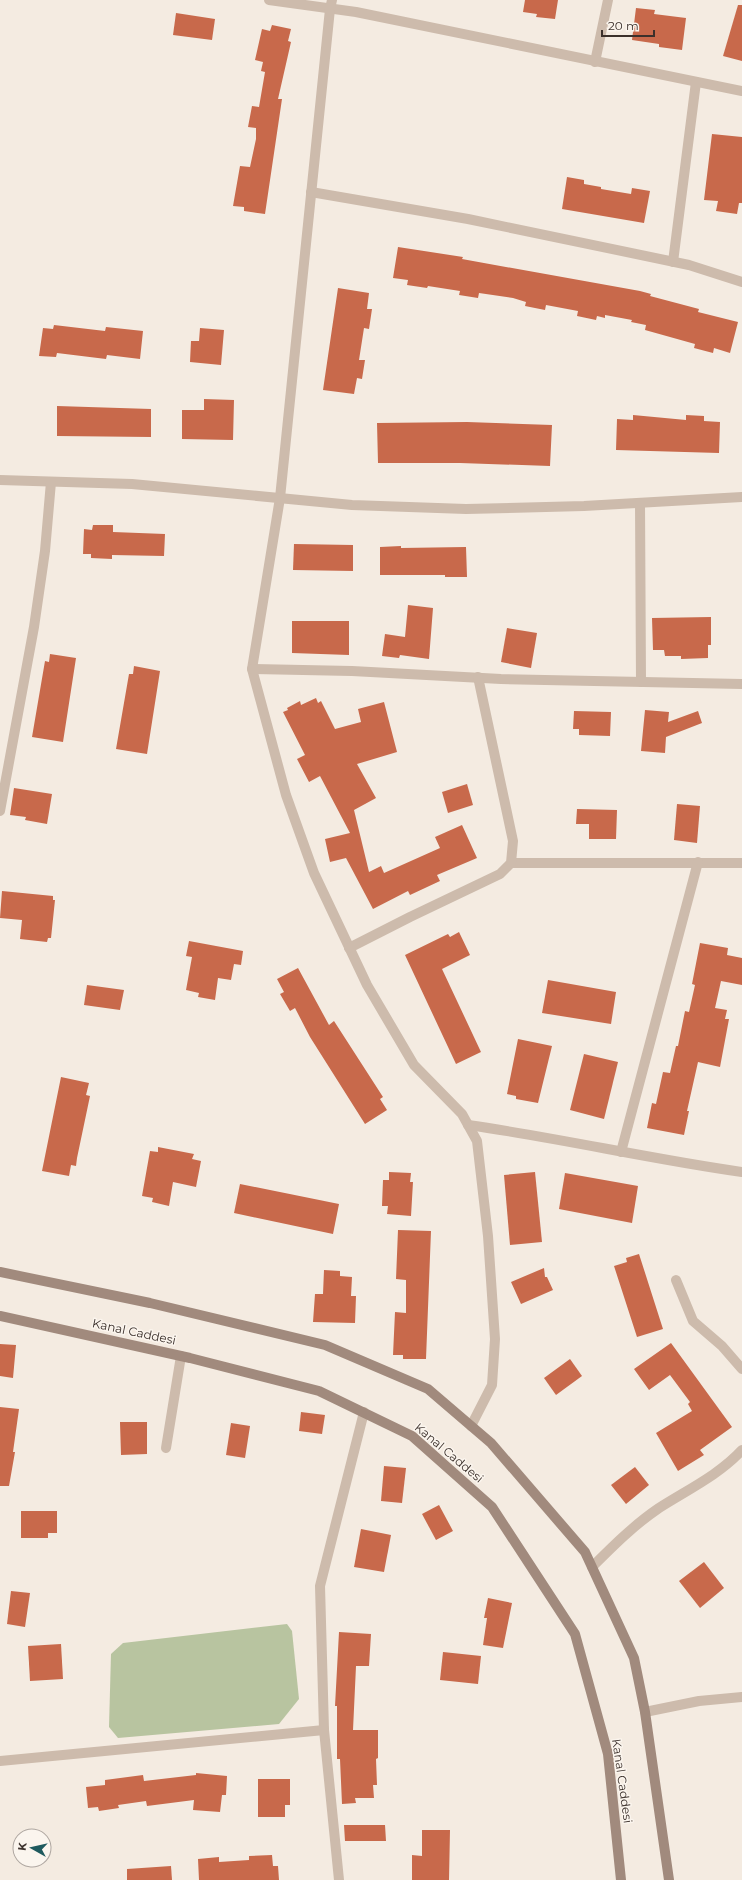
<svg xmlns="http://www.w3.org/2000/svg" width="742" height="1880" font-family="Montserrat,sans-serif">
  <style>
    .green { fill: #b8c4a0 }
    .building { fill: #c8694b }
    .lines { fill: none; stroke-linecap: round; stroke-linejoin: round }
    .street { stroke: #cdbbac; stroke-width: 10 }
    .secondary { stroke: #a18a7d; stroke-width: 10 }
    .labels { text-anchor: middle; stroke-width: 3; stroke-linejoin: round; paint-order: stroke }
    .street-label { font-size: 12px; fill: #3b302b; stroke: #fbf5ee }
  </style>
  <rect width="100%" height="100%" fill="#f4ebe1"/>
  <!-- green -->
  <polygon class="green" points="287,1624 292,1631 299,1699 279,1724 118,1738 109,1727 111,1654 123,1643"/>
  <!-- building -->
  <g class="building">
    <polygon points="525,0 558,0 555,19 536,17 537,14 523,12"/>
    <polygon points="738,5 742,5 742,61 723,56"/>
    <polygon points="636,8 655,10 654,14 686,18 682,50 659,47 659,44 632,40"/>
    <polygon points="176,13 215,19 212,40 173,35"/>
    <polygon points="272,25 291,29 288,41 291,42 278,99 282,99 265,214 244,211 244,207 233,206 240,166 250,167 256,139 256,128 248,127 252,106 259,107 265,72 261,71 263,62 255,60 262,29 270,31"/>
    <polygon points="712,134 742,137 742,203 739,203 737,214 716,211 718,201 704,200"/>
    <polygon points="567,177 584,180 584,184 601,187 601,189 631,194 632,188 650,191 644,223 562,209"/>
    <polygon points="398,247 463,257 462,259 640,291 651,294 650,296 699,309 698,312 738,322 730,353 714,348 713,353 694,348 695,344 645,330 646,325 631,322 632,320 605,315 605,318 597,316 596,320 577,316 578,311 546,305 545,310 525,306 526,302 513,298 479,293 478,298 459,295 460,291 428,286 427,288 407,285 408,280 393,278"/>
    <polygon points="338,288 369,293 367,309 372,309 369,329 364,328 359,360 365,360 362,379 357,378 354,394 323,390"/>
    <polygon points="54,325 105,331 106,327 143,331 140,359 107,355 106,359 57,353 56,357 39,356 43,328 53,329"/>
    <polygon points="200,328 224,330 221,365 190,362 191,341 199,341"/>
    <polygon points="204,399 234,400 233,440 182,439 182,410 204,410"/>
    <polygon points="57,406 151,409 151,437 57,436"/>
    <polygon points="633,415 686,420 686,415 704,416 704,421 720,422 719,453 616,450 617,419 633,420"/>
    <polygon points="467,422 552,425 550,466 460,463 378,463 377,423"/>
    <polygon points="93,525 113,525 113,532 165,534 164,556 112,555 112,559 91,558 91,554 83,554 84,529 92,530"/>
    <polygon points="294,544 353,545 353,571 293,570"/>
    <polygon points="401,546 401,548 466,547 467,577 445,577 445,575 380,575 380,547"/>
    <polygon points="408,605 433,608 429,659 400,655 399,658 382,656 385,634 405,637"/>
    <polygon points="711,617 711,645 708,645 708,658 681,659 681,656 665,656 664,650 653,650 652,618"/>
    <polygon points="292,621 349,621 349,655 292,653"/>
    <polygon points="507,628 537,633 531,668 501,662"/>
    <polygon points="50,654 76,658 63,742 32,737 45,661 49,662"/>
    <polygon points="134,666 160,671 147,754 116,749 129,674 133,674"/>
    <polygon points="316,698 318,703 321,701 335,729 361,722 358,709 384,702 397,752 357,764 376,798 354,810 369,872 381,866 384,873 440,848 435,837 462,825 477,858 437,875 440,881 410,895 408,891 373,909 346,858 330,862 325,839 350,833 320,776 309,782 297,759 305,755 283,712 288,710 287,708 300,701 301,705"/>
    <polygon points="645,710 669,712 668,722 698,711 702,723 666,737 665,753 641,751"/>
    <polygon points="574,711 611,712 610,736 579,735 579,729 573,729"/>
    <polygon points="467,784 473,805 448,813 442,792"/>
    <polygon points="14,788 52,794 47,824 25,820 26,817 10,815"/>
    <polygon points="677,804 700,806 697,843 674,840"/>
    <polygon points="577,809 617,810 616,839 589,839 589,824 576,824"/>
    <polygon points="2,891 53,896 53,900 55,900 51,938 48,938 47,942 20,939 22,920 0,918"/>
    <polygon points="459,932 470,955 442,969 481,1052 456,1064 405,955 448,934 450,937"/>
    <polygon points="189,941 243,951 241,965 234,964 231,980 218,978 215,1000 198,997 199,993 186,990 192,957 186,956"/>
    <polygon points="700,943 728,948 727,955 742,958 742,985 721,981 715,1008 727,1010 725,1019 729,1019 720,1067 698,1062 687,1111 689,1111 684,1135 647,1128 652,1103 656,1104 663,1072 670,1073 676,1046 678,1046 685,1011 689,1012 695,985 692,984"/>
    <polygon points="298,968 329,1025 334,1021 383,1097 380,1099 387,1110 365,1124 310,1037 295,1008 290,1011 280,994 284,992 277,979"/>
    <polygon points="548,980 616,992 611,1024 542,1013"/>
    <polygon points="87,985 124,990 120,1010 84,1005"/>
    <polygon points="518,1039 552,1046 538,1103 516,1099 516,1096 507,1094"/>
    <polygon points="584,1054 618,1062 604,1119 570,1110"/>
    <polygon points="61,1077 89,1083 86,1095 90,1096 77,1158 76,1166 71,1165 69,1176 42,1171"/>
    <polygon points="158,1147 194,1154 192,1159 201,1161 196,1187 173,1182 169,1206 152,1202 153,1198 142,1196 150,1151 158,1152"/>
    <polygon points="389,1172 411,1173 410,1182 413,1182 411,1216 387,1214 388,1206 382,1206 383,1180 389,1180"/>
    <polygon points="535,1172 542,1242 510,1245 504,1175"/>
    <polygon points="565,1173 638,1186 632,1223 559,1209"/>
    <polygon points="240,1184 339,1204 333,1234 234,1213"/>
    <polygon points="398,1230 431,1231 426,1359 403,1359 403,1355 393,1355 395,1312 406,1313 406,1280 396,1279"/>
    <polygon points="639,1254 663,1329 637,1337 614,1266 627,1262 626,1258"/>
    <polygon points="544,1268 545,1277 547,1277 553,1290 521,1304 511,1282"/>
    <polygon points="324,1270 340,1271 340,1276 352,1277 351,1296 356,1296 355,1323 313,1322 315,1294 323,1294"/>
    <polygon points="671,1343 732,1427 700,1450 704,1455 678,1471 656,1433 692,1411 688,1404 690,1402 670,1375 649,1390 634,1369"/>
    <polygon points="0,1344 16,1345 13,1378 0,1376"/>
    <polygon points="570,1359 582,1376 556,1395 544,1378"/>
    <polygon points="0,1407 19,1409 13,1452 15,1452 9,1486 0,1486"/>
    <polygon points="301,1412 325,1415 322,1434 299,1431"/>
    <polygon points="120,1422 147,1422 147,1454 121,1455"/>
    <polygon points="231,1423 250,1426 245,1458 226,1455"/>
    <polygon points="384,1466 406,1468 402,1503 381,1501"/>
    <polygon points="635,1467 649,1485 626,1504 611,1485"/>
    <polygon points="439,1505 453,1531 436,1540 422,1514"/>
    <polygon points="21,1511 57,1511 57,1533 48,1533 48,1538 21,1538"/>
    <polygon points="361,1529 391,1535 384,1572 354,1567"/>
    <polygon points="704,1562 724,1588 700,1608 679,1581"/>
    <polygon points="11,1591 30,1593 25,1627 7,1624"/>
    <polygon points="488,1598 512,1603 503,1648 483,1645 487,1618 484,1618"/>
    <polygon points="339,1632 371,1634 369,1666 356,1666 353,1730 378,1730 378,1758 376,1759 377,1785 373,1785 374,1798 355,1798 356,1803 342,1804 340,1759 337,1759 337,1706 335,1706"/>
    <polygon points="61,1644 63,1679 30,1681 28,1646"/>
    <polygon points="443,1652 481,1656 478,1684 440,1680"/>
    <polygon points="196,1773 227,1776 226,1795 222,1795 220,1812 193,1810 194,1800 147,1806 146,1801 118,1805 119,1808 99,1811 98,1807 88,1808 86,1787 105,1785 105,1780 143,1775 144,1781 196,1775"/>
    <polygon points="258,1779 290,1779 290,1805 285,1805 285,1817 258,1817"/>
    <polygon points="344,1825 385,1825 386,1841 345,1841"/>
    <polygon points="422,1830 450,1830 449,1880 412,1880 412,1855 422,1856"/>
    <polygon points="272,1855 273,1866 278,1866 279,1880 199,1880 198,1859 219,1857 219,1862 249,1860 249,1856"/>
    <polygon points="171,1866 172,1880 127,1880 127,1869"/>
  </g>
  <g class="lines">
    <!-- street -->
    <g class="street">
      <polyline points="269,0 356,12 742,91"/>
      <polyline points="332,0 330,9 280,498 252,669 286,795 314,873 367,985 414,1065 462,1114 477,1141 488,1236 495,1339 492,1385 471,1426"/>
      <polyline points="595,62 608,0"/>
      <polyline points="311,192 468,219 689,265 742,282"/>
      <polyline points="673,262 696,82"/>
      <polyline points="0,480 132,484 352,505 466,509 584,506 742,497"/>
      <polyline points="640,503 641,682"/>
      <polyline points="252,669 352,671 501,679 742,684"/>
      <polyline points="0,811 34,627 45,551 51,482"/>
      <polyline points="511,863 742,863"/>
      <polyline points="349,948 410,917 500,874 511,863 513,841 478,677"/>
      <path d="M 468,1125 C 560,1138 650,1159 742,1172"/>
      <polyline points="621,1152 698,862"/>
      <polyline points="676,1280 693,1321 722,1346 742,1369"/>
      <polyline points="166,1448 181,1356"/>
      <path d="M 592,1567 C 613,1546 634,1525 659,1508 C 687,1490 719,1475 742,1450"/>
      <polyline points="645,1712 699,1701 742,1697"/>
      <polyline points="0,1761 324,1730"/>
      <polyline points="339,1880 324,1730 320,1586 364,1412"/>
    </g>
    <!-- secondary -->
    <g class="secondary">
      <polyline points="0,1272 150,1303 325,1345 428,1389 491,1443 585,1552 634,1658 645,1712 669,1880"/>
      <polyline points="0,1316 190,1358 319,1391 412,1436 492,1507 575,1634 608,1754 621,1880"/>
    </g>
  </g>
  <g class="labels">
    <!-- street labels -->
    <g class="street-label">
      <text transform="translate(134 1332) rotate(12)" y="4">Kanal Caddesi</text>
      <text transform="translate(449 1453) rotate(40)" y="4">Kanal Caddesi</text>
      <text transform="translate(622 1781) rotate(82)" y="4">Kanal Caddesi</text>
    </g>
  </g>
  <!-- north arrow -->
  <g transform="translate(32 1848) rotate(278)"><circle r="19" fill="#fbf5ee" stroke="#aea6a0"/>
  <path d="M0-3L7 15L0 10L-7 15Z" fill="#1f5a5e"/>
  <text y="-6" font-size="11" font-weight="bold" text-anchor="middle" fill="#3b302b">K</text>
  </g>
  <!-- scale -->
  <path d="M602 30v6h52v-6" fill="none" stroke="#3b302b" stroke-width="2"/>
  <text x="608" y="30" font-size="12" fill="#3b302b" stroke="#fbf5ee" stroke-width="3" paint-order="stroke">20 m</text>
</svg>
